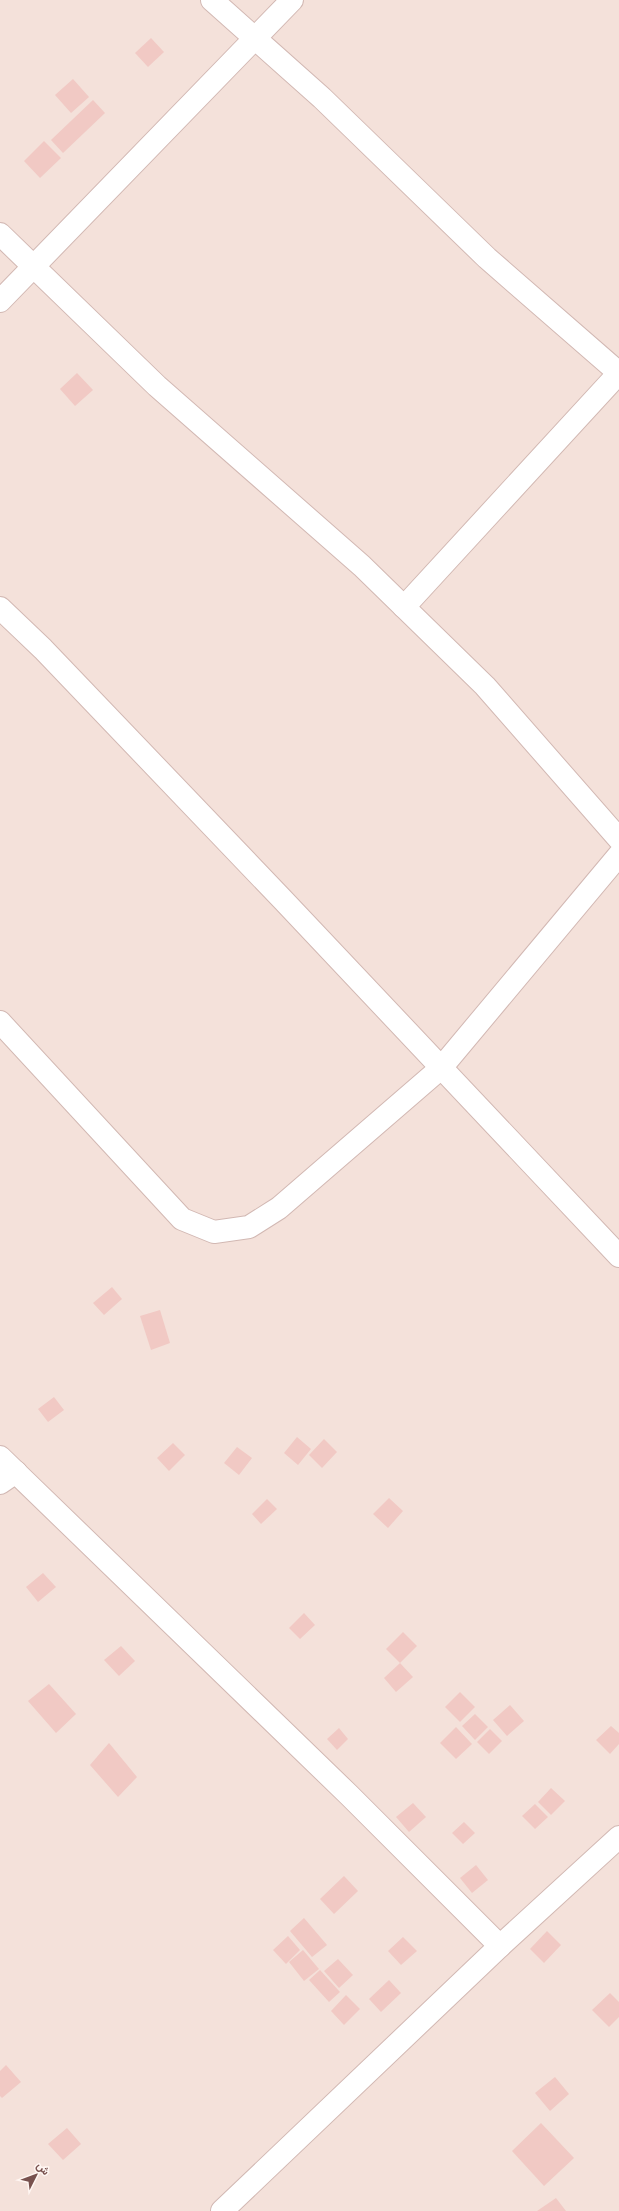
<svg xmlns="http://www.w3.org/2000/svg" width="619" height="2211" font-family="Karla,Vazirmatn,sans-serif">
  <style>
    .residential { fill: #f4e1da }
    .building { fill: #f1c9c4 }
    .lines { fill: none; stroke-linecap: round; stroke-linejoin: round }
    .minor-casing { stroke: #d2b8b3; stroke-width: 24 }
    .minor { stroke: #fff; stroke-width: 22 }
  </style>
  <rect width="100%" height="100%" fill="#fcf1eb"/>
  <!-- residential -->
  <rect class="residential" x="0" y="0" width="619" height="2211"/>
  <!-- building -->
  <g class="building">
    <polygon points="151,38 164,52 148,67 135,53"/>
    <polygon points="73,79 89,97 71,113 55,95"/>
    <polygon points="93,100 105,113 63,153 51,140"/>
    <polygon points="44,141 61,158 40,178 24,161"/>
    <polygon points="77,373 93,390 75,406 60,389"/>
    <polygon points="112,1287 122,1299 104,1315 93,1303"/>
    <polygon points="160,1310 170,1343 151,1350 140,1316"/>
    <polygon points="54,1397 64,1410 48,1422 38,1409"/>
    <polygon points="297,1437 311,1449 298,1465 284,1453"/>
    <polygon points="324,1439 337,1452 322,1468 309,1455"/>
    <polygon points="173,1443 185,1455 169,1471 157,1458"/>
    <polygon points="237,1447 252,1458 239,1475 224,1463"/>
    <polygon points="389,1498 403,1511 388,1528 373,1514"/>
    <polygon points="267,1499 277,1509 261,1524 252,1514"/>
    <polygon points="43,1573 56,1587 38,1602 26,1587"/>
    <polygon points="304,1613 315,1625 300,1639 289,1628"/>
    <polygon points="403,1632 417,1646 400,1663 386,1649"/>
    <polygon points="121,1646 135,1661 119,1676 104,1660"/>
    <polygon points="400,1663 413,1677 396,1692 384,1678"/>
    <polygon points="49,1684 76,1714 56,1733 28,1701"/>
    <polygon points="460,1692 475,1707 460,1722 445,1707"/>
    <polygon points="510,1705 524,1721 507,1736 493,1720"/>
    <polygon points="475,1714 488,1727 475,1740 462,1726"/>
    <polygon points="611,1726 619,1733 619,1744 610,1754 596,1740"/>
    <polygon points="456,1727 472,1744 456,1759 440,1743"/>
    <polygon points="339,1728 348,1739 337,1750 327,1739"/>
    <polygon points="490,1729 502,1741 489,1754 477,1742"/>
    <polygon points="109,1743 137,1777 118,1797 90,1765"/>
    <polygon points="551,1788 565,1801 551,1815 538,1802"/>
    <polygon points="413,1803 426,1817 409,1832 396,1817"/>
    <polygon points="535,1804 548,1817 535,1829 522,1816"/>
    <polygon points="464,1822 475,1833 463,1844 452,1833"/>
    <polygon points="476,1865 488,1880 472,1893 460,1878"/>
    <polygon points="344,1876 358,1891 334,1914 320,1899"/>
    <polygon points="304,1918 327,1945 312,1957 290,1931"/>
    <polygon points="547,1931 561,1945 544,1963 530,1949"/>
    <polygon points="288,1936 300,1950 286,1964 273,1950"/>
    <polygon points="403,1937 417,1951 401,1965 388,1951"/>
    <polygon points="303,1950 319,1969 304,1981 289,1962"/>
    <polygon points="338,1959 353,1975 339,1988 324,1971"/>
    <polygon points="320,1970 340,1992 329,2002 309,1980"/>
    <polygon points="389,1980 401,1993 381,2012 369,1999"/>
    <polygon points="610,1993 619,2002 619,2017 609,2027 592,2010"/>
    <polygon points="346,1995 360,2009 344,2025 331,2011"/>
    <polygon points="6,2065 21,2082 2,2098 0,2096 0,2071"/>
    <polygon points="555,2077 569,2094 550,2111 535,2093"/>
    <polygon points="541,2123 574,2158 544,2186 512,2151"/>
    <polygon points="67,2128 81,2144 63,2160 48,2144"/>
    <polygon points="556,2198 566,2211 537,2211"/>
  </g>
  <g class="lines">
    <!-- minor casing -->
    <g class="minor-casing">
      <g id="minor">
        <polyline points="212,0 322,98 487,258 619,373"/>
        <polyline points="0,234 157,386 362,566 485,686 619,839"/>
        <polyline points="0,301 292,0"/>
        <polyline points="404,607 619,373"/>
        <polyline points="0,608 43,649 284,901 619,1256"/>
        <polyline points="0,1022 182,1219 214,1232 249,1227 279,1208 441,1068 619,855"/>
        <polyline points="0,1457 349,1795 500,1946"/>
        <polyline points="0,1483 16,1472"/>
        <polyline points="222,2211 500,1946 619,1837"/>
      </g>
    </g>
    <!-- minor -->
    <use href="#minor" class="minor"/>
  </g>
  <!-- north arrow -->
  <g transform="translate(36 2175) rotate(48)" stroke="#fff6f2" stroke-width="3" paint-order="stroke">
  <path d="M0-3L7 15L0 10L-7 15Z" fill="#78514e"/>
  <text y="-6" font-size="11" font-weight="bold" text-anchor="middle" fill="#78514e">ش</text>
  </g>
</svg>
